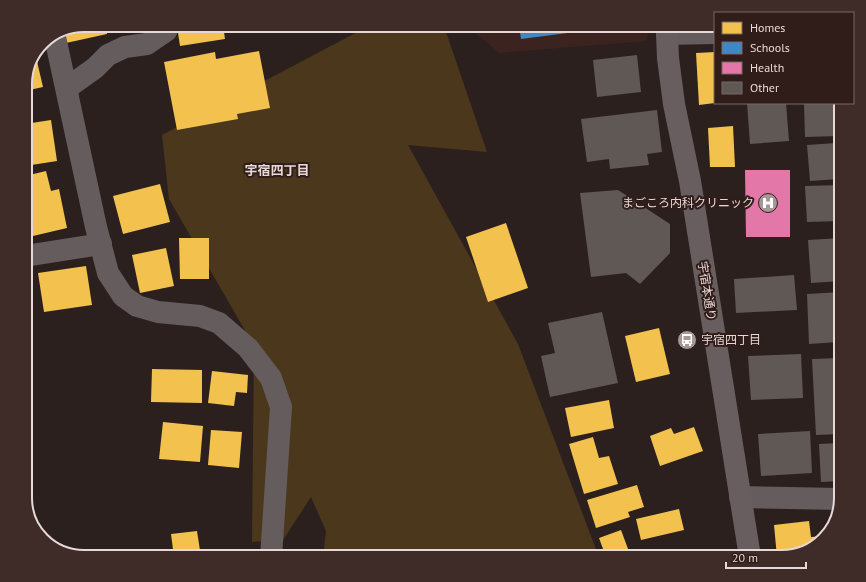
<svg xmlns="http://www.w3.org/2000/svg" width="866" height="582" font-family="'PT Sans','Noto Sans JP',sans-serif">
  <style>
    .built { fill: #3b231f }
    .green { fill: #4b371c }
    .homes { fill: #f2c14e }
    .schools { fill: #3f88c5 }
    .health { fill: #e377a8 }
    .building { fill: #605854 }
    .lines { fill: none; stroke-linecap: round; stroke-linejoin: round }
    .street { stroke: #655c5d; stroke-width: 22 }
    .secondary { stroke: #695e5f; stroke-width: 22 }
    .labels { text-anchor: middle; stroke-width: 4; stroke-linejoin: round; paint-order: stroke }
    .poi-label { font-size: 12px; fill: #e6d8d6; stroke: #301d19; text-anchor: end }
    .street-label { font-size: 12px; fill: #e6d8d6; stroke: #301d19 }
    .neighbourhood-label { font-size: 13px; font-weight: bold; fill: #e6d8d6; stroke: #301d19 }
    .rim { fill: none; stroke: #e6d8d6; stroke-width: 2 }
  </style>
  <rect width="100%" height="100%" fill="#2b201e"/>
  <!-- built -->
  <polygon class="built" points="466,25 649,25 647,41 499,53"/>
  <!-- green -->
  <polygon class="green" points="365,28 445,29 487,152 408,145 518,344 599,557 323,557 326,531 311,497 283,540 252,542 254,346 169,199 162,135"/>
  <!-- homes -->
  <g class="homes">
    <polygon points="84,25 105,25 107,34 66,43 63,33"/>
    <polygon points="184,25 223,25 225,39 180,46 177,26"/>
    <polygon points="232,25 248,25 248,26 232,29"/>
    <polygon points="259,51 270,108 237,114 238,119 177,130 164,62 215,52 216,59"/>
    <polygon points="715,52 715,103 699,105 696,53"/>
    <polygon points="36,57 43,87 25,91 25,80"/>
    <polygon points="51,120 57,161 25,166 25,124"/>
    <polygon points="733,126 735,167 710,167 708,128"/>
    <polygon points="46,171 51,191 59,189 67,228 33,236 30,221 25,222 25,176"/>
    <polygon points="160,184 170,222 123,234 113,196"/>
    <polygon points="506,223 528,288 488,302 466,237"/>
    <polygon points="179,238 209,238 209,279 180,279"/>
    <polygon points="166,248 174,286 140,293 132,255"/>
    <polygon points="86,266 92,305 44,312 38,273"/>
    <polygon points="659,328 670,374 636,382 625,336"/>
    <polygon points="152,369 202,370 202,403 151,402"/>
    <polygon points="212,371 248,375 247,393 236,392 234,406 208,403"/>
    <polygon points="609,400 614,428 571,437 565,408"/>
    <polygon points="163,422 203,426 200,462 159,459"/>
    <polygon points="694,427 703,451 660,466 650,436 671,428 674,434"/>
    <polygon points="211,430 242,432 239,468 208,465"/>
    <polygon points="593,437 599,458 609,456 618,484 584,494 569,444"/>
    <polygon points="637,485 644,507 628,512 630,517 596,528 587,500"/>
    <polygon points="679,509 684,530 641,540 636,519"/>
    <polygon points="809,521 811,537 826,536 811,549 782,557 777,557 774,525"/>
    <polygon points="621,530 631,557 606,557 599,538"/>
    <polygon points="197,531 201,557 174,557 171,534"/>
  </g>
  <!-- schools -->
  <polygon class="schools" points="519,25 622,25 622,26 521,39"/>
  <!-- health -->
  <polygon class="health" points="745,170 790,170 790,237 746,237"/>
  <!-- building -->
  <g class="building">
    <polygon points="637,55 641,92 597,97 593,60"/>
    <polygon points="747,103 786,103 789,141 750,144"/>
    <polygon points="804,103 838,103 839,136 805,137"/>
    <polygon points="657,110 662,152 647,154 649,165 610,169 609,159 587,162 581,119"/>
    <polygon points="836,143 839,179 810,181 807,145"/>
    <polygon points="840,185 841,221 807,222 805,186"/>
    <polygon points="618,190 670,224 670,253 640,284 626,273 591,277 580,193"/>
    <polygon points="841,238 841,281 811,283 808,240"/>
    <polygon points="794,275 797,310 736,313 734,279"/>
    <polygon points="841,292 841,330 838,330 838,342 809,344 807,294"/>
    <polygon points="602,312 618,383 550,397 541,356 555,353 548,323"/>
    <polygon points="801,354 803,398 751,400 748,356"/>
    <polygon points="841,358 841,434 816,435 812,359"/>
    <polygon points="810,431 812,473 761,476 758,434"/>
    <polygon points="841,443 841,481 821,482 819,444"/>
  </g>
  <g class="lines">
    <!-- street -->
    <g class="street">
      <polyline points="667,34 715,33"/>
      <polyline points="55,37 96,227 108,273 123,296 137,306 158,312 200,316 219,323 248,348 271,378 281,407 271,557"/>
      <polyline points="67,88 95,68 108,55 125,47 147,44 166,31 169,25"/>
      <polyline points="25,256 101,244"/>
      <polyline points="740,497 841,499"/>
    </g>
    <!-- secondary -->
    <polyline class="secondary" points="668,25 667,34 668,58 674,104 690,181 750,557"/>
  </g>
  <!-- icons -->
  <defs>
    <g id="hospital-disc" transform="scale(1)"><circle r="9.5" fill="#a59896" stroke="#301d19"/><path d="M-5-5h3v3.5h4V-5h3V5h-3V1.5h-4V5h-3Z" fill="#fff"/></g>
    <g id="bus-disc" transform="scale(1)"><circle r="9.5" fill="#a59896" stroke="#301d19"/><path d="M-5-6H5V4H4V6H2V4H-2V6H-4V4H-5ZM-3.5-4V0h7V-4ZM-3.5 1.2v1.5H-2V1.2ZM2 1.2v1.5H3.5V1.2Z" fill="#fff"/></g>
  </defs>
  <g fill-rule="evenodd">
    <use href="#hospital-disc" x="768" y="203"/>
    <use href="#bus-disc" x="687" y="340"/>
  </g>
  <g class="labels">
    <!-- poi labels -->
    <g class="poi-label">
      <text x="754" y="207">まごころ内科クリニック</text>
      <text x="701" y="344" text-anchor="start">宇宿四丁目</text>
    </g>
    <!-- street labels -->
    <g class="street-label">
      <text transform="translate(707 291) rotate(81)" y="4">宇宿本通り</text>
    </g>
    <!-- neighbourhood labels -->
    <g class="neighbourhood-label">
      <text x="277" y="175">宇宿四丁目</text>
    </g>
  </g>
  <!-- crop -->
  <path d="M0 0H866V582H0ZM84 32H782A52 52 0 0 1 834 84V498A52 52 0 0 1 782 550H84A52 52 0 0 1 32 498V84A52 52 0 0 1 84 32Z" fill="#3f2c28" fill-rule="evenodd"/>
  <path class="rim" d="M84 32H782A52 52 0 0 1 834 84V498A52 52 0 0 1 782 550H84A52 52 0 0 1 32 498V84A52 52 0 0 1 84 32Z"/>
  <!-- legend -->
  <rect x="714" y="12" width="140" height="92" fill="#301d19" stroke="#796865"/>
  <rect x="722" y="22" width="20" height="12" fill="#f2c14e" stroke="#796865"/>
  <text x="750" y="32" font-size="12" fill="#e6d8d6">Homes</text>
  <rect x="722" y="42" width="20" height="12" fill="#3f88c5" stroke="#796865"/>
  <text x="750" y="52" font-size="12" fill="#e6d8d6">Schools</text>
  <rect x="722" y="62" width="20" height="12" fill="#e377a8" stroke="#796865"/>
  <text x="750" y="72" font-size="12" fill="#e6d8d6">Health</text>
  <rect x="722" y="82" width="20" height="12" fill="#605854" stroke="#796865"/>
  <text x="750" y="92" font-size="12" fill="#e6d8d6">Other</text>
  <!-- scale -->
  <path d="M726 562v6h80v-6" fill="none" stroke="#e6d8d6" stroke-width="2"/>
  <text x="732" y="562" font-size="12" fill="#e6d8d6" stroke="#301d19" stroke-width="3" paint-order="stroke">20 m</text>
</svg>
